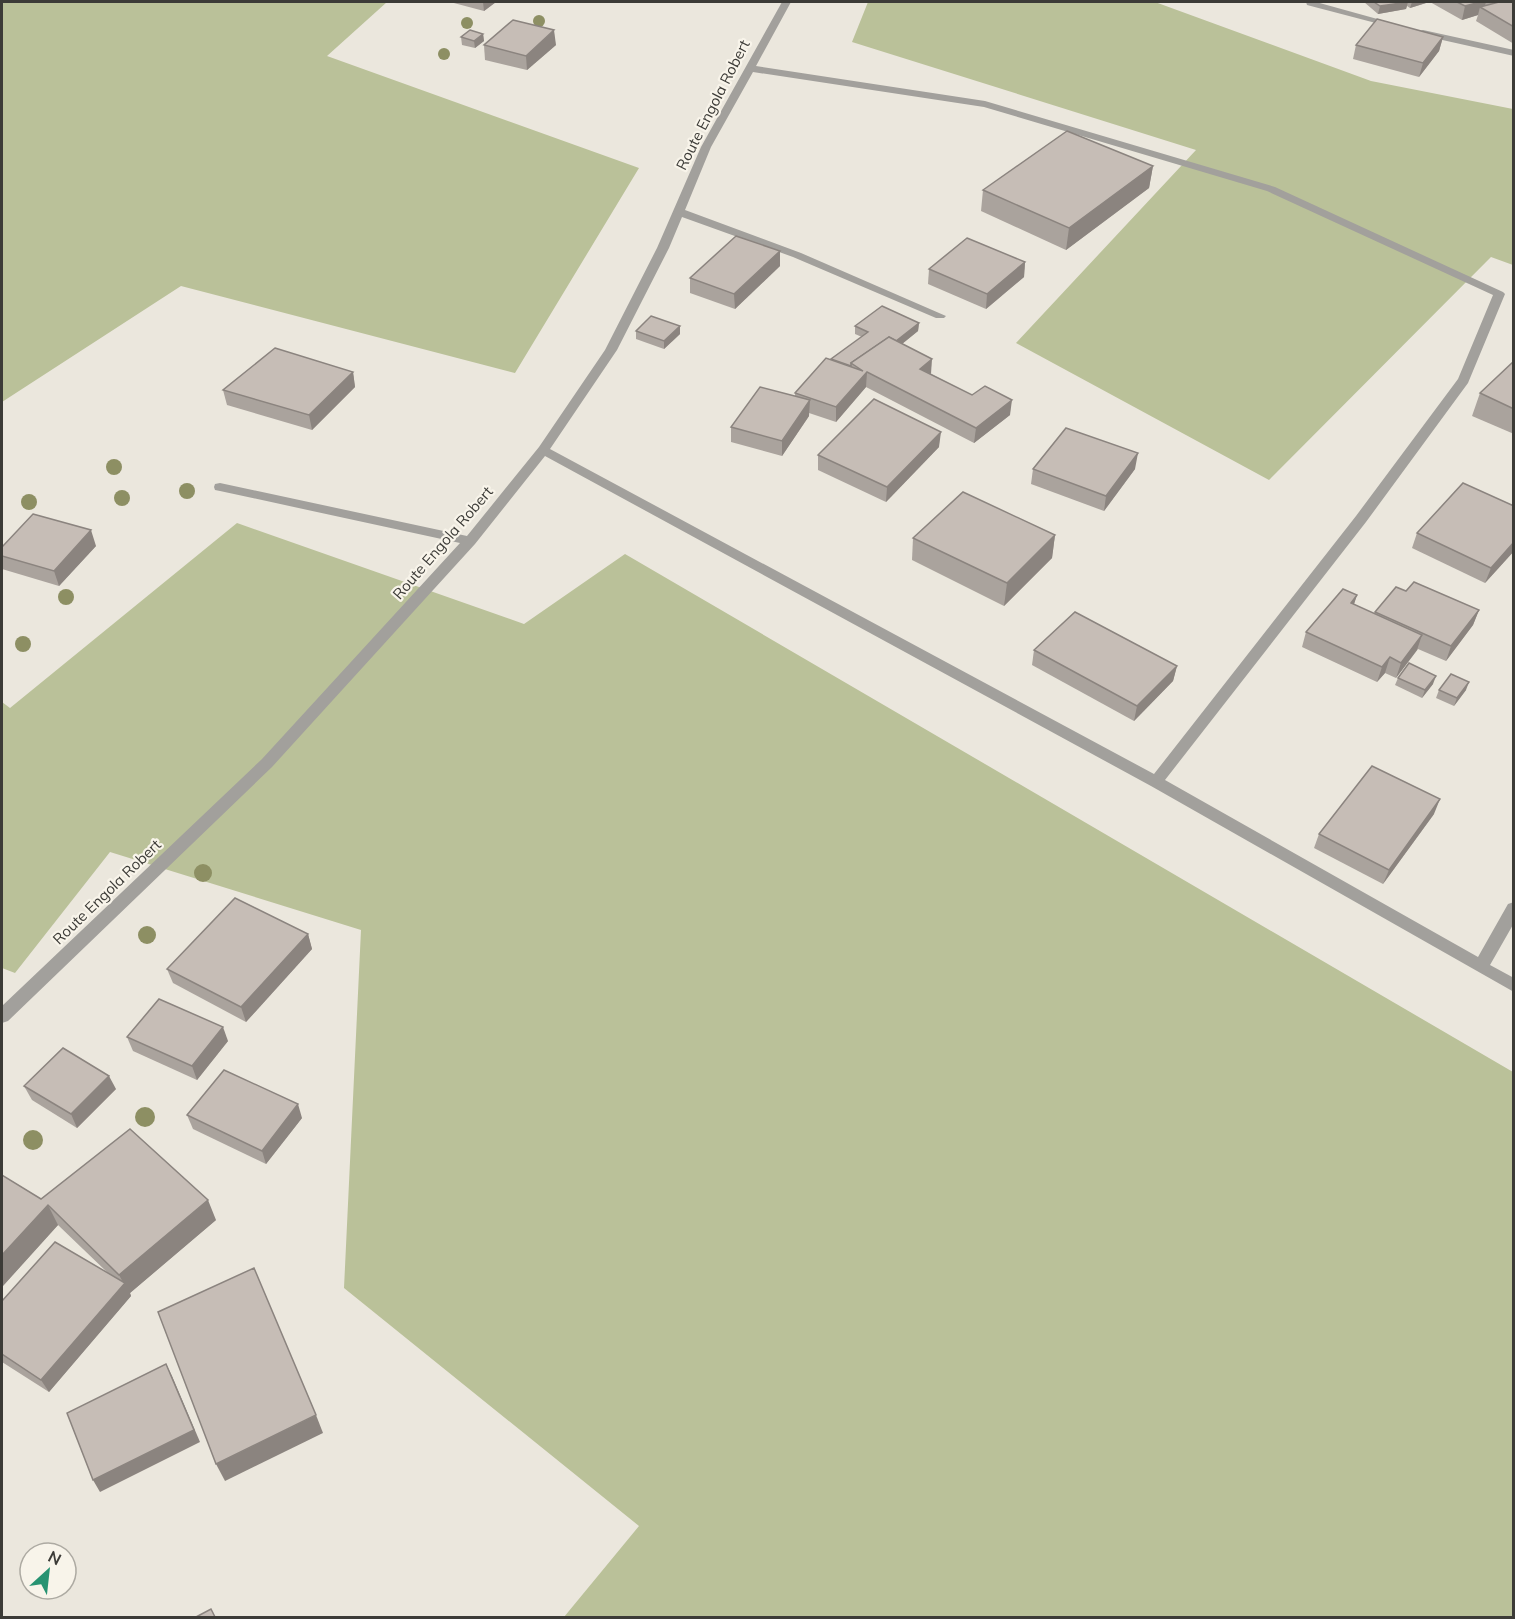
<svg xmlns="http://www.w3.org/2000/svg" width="1515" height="1619" font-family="Mulish,sans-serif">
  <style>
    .green { fill: #bac199 }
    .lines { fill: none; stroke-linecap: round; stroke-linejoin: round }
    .minor { fill: #a2a09c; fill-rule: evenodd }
    .tree { fill: #8d8f63 }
    .wall { fill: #aaa39d }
    .shaded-wall { fill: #8b847f }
    .building { fill: #c6bdb6; stroke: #8b847f; stroke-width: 1.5 }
    .labels { text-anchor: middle; stroke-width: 4.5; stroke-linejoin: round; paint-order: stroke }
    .street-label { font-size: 15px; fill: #3c3b37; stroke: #f8f4ea }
  </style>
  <rect width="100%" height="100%" fill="#ebe7dd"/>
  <!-- green -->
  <g class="green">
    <polygon points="2,2 387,2 327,56 639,168 515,373 181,286 2,402"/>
    <polygon points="868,2 1155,2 1371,81 1513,109 1513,265 1491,257 1269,480 1016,343 1196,150 852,42"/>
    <polygon points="237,523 524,624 625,554 1513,1072 1513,1617 564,1617 639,1526 344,1288 361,930 110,852 15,973 2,968 2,702 10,708"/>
  </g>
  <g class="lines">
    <!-- minor -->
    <g class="minor">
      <path d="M 782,2 L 791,2 L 756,66 L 985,101 L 1275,187 L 1503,292 L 1505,294 L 1468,383 L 1366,522 L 1165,780 L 1478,957 L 1508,904 L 1514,902 L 1514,923 L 1490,965 L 1514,978 L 1514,992 L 1151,786 L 545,456 L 475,544 L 272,767 L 8,1021 L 2,1023 L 2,1006 L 262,759 L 460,543 L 220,491 L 215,490 L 214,487 L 215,484 L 220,483 L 467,536 L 539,447 L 605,350 L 657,248 L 701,147 ZM 753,72 L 984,107 L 1267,191 L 1493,295 L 1458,379 L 1356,516 L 1154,774 L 550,449 L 617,350 L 669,248 L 682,217 L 793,257 L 936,318 L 944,318 L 946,316 L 801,253 L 685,210 L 711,147 Z"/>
      <polygon points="1306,2 1316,2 1399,25 1391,27 1307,5"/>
      <polygon points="1423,30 1514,50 1514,56 1420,35 1420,31"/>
    </g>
  </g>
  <!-- trees -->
  <g class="tree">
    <circle cx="539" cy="21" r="6"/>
    <circle cx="467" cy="23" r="6"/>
    <circle cx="444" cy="54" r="6"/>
    <circle cx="114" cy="467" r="8"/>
    <circle cx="187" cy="491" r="8"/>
    <circle cx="122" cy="498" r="8"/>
    <circle cx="29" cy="502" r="8"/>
    <circle cx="66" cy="597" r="8"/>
    <circle cx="23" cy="644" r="8"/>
    <circle cx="203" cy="873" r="9"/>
    <circle cx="147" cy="935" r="9"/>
    <circle cx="145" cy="1117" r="10"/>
    <circle cx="33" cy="1140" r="10"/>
  </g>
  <!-- wall -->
  <g class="wall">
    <polygon points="450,2 496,2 484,11"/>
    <polygon points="1364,2 1426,2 1426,3 1410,8 1407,6 1406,9 1378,14"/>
    <polygon points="1430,2 1493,2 1493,3 1514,2 1514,44 1476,21 1478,15 1462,20"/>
    <polygon points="483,34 484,41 475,48 462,45 461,37"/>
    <polygon points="1443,37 1439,51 1419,77 1353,59 1356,45"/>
    <polygon points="484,45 556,45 527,70 485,60"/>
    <polygon points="1153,166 1149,188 1066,250 981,211 983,190"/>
    <polygon points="780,251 780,266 735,309 690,293 690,278"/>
    <polygon points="1025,262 1024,277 986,309 928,284 929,269"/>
    <polygon points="919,323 918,331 902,344 931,374 1010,415 974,443 866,387 836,422 809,413 809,416 782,456 731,442 731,427 795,397 795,393 831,360 862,337 855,334 855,326"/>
    <polygon points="680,326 680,334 664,349 636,339 636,331"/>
    <polygon points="1514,361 1514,434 1472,416 1480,393"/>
    <polygon points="353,372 355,387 312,430 227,405 223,390"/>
    <polygon points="939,447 886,502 818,470 818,455"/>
    <polygon points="1033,469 1135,469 1104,511 1031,484"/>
    <polygon points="1417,533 1514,551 1485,583 1412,548"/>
    <polygon points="1055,535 1052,558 1004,606 912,560 913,538"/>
    <polygon points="96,546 59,586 2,569 2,547"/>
    <polygon points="1406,591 1479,610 1473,625 1446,661 1418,649 1396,678 1385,673 1377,682 1302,647 1306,632 1357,595 1354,604 1374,614 1375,612"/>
    <polygon points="1034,650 1177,666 1173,681 1134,721 1032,665"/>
    <polygon points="1398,678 1433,684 1422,698 1395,685"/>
    <polygon points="1439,690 1466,690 1454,706 1436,698"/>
    <polygon points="1434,814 1383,884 1314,848 1319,834"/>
    <polygon points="308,934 312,949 246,1022 173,983 167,969"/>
    <polygon points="127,1037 228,1041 197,1080 133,1051"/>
    <polygon points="24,1086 116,1089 77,1128 32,1100"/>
    <polygon points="187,1115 302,1118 266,1164 193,1129"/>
    <polygon points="2,1175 41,1199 216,1220 130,1293 131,1296 49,1392 2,1362 2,1301 108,1273 58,1225 2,1287"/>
  </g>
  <!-- shaded-wall -->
  <g class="shaded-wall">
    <polygon points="483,2 496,2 484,11"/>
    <polygon points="1408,2 1406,9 1378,14 1380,6"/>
    <polygon points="1412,2 1426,2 1426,3 1410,8"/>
    <polygon points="1480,2 1486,2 1484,9 1480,7 1478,15 1462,20 1465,6"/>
    <polygon points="554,30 556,45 527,70 526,56"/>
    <polygon points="483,34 484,41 475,48 474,41"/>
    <polygon points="1443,37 1439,51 1419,77 1423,63"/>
    <polygon points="1153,166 1149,188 1066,250 1069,228"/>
    <polygon points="780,251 780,266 735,309 734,294"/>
    <polygon points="1025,262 1024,277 986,309 987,294"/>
    <polygon points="919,323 918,331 892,352 892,344"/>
    <polygon points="680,326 680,334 664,349 664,341"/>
    <polygon points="932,359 931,374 920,369"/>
    <polygon points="353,372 355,387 312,430 309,415"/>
    <polygon points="867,372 866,387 836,422 836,407"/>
    <polygon points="810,400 809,416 782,456 782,441"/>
    <polygon points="1012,400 1010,415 974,443 976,428"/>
    <polygon points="941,432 939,447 886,502 887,487"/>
    <polygon points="1138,453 1135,469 1104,511 1106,496"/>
    <polygon points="91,530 96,546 59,586 54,571"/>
    <polygon points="1055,535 1052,558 1004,606 1007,583"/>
    <polygon points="1514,542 1514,551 1485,583 1491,568"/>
    <polygon points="1357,595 1352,610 1351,603"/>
    <polygon points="1479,610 1473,625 1446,661 1451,646"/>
    <polygon points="1422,635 1417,650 1396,678 1401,663"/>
    <polygon points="1390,657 1385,673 1377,682 1382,667"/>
    <polygon points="1177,666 1173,681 1134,721 1137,706"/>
    <polygon points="1436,676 1433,684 1422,698 1425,690"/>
    <polygon points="1469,682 1466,690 1454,706 1457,698"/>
    <polygon points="1440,799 1434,814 1383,884 1389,870"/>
    <polygon points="308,934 312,949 246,1022 241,1007"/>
    <polygon points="223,1027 228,1041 197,1080 192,1066"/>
    <polygon points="109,1076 116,1089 77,1128 71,1114"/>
    <polygon points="298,1104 302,1118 266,1164 262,1151"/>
    <polygon points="208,1200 216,1220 130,1293 131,1296 49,1392 41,1380 124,1284 119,1275"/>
    <polygon points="48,1205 58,1225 2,1287 2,1255"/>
    <polygon points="166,1364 172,1376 200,1442 100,1492 93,1480"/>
    <polygon points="316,1415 323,1433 225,1481 216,1464"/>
  </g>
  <!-- building -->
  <g class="building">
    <polygon points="1374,2 1408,2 1380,6"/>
    <polygon points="1457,2 1480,2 1465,6"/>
    <polygon points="1499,2 1514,2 1514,27 1480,7"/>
    <polygon points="1377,19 1443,37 1423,63 1356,45"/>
    <polygon points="513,20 554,30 526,56 484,45"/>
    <polygon points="470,30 483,34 474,41 461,37"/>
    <polygon points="1067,131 1153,166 1069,228 983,190"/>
    <polygon points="736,236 780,251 734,294 690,278"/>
    <polygon points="967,238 1025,262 987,294 929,269"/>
    <polygon points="882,306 919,323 896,341 889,337 851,363 851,366 831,359 868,332 855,326"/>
    <polygon points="651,316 680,326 664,341 636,331"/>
    <polygon points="889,337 932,359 920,369 972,395 985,386 1012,400 976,428 867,372 836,407 795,393 826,358 863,371 851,363"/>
    <polygon points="275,348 353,372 309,415 223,390"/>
    <polygon points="1514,361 1514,409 1480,393"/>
    <polygon points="760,387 810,400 782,441 731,427"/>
    <polygon points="874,399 941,432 887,487 818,455"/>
    <polygon points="1066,428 1138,453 1106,496 1033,469"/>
    <polygon points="1463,483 1514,506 1514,542 1491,568 1417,533"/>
    <polygon points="963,492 1055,535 1007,583 913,538"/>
    <polygon points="33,514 91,530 54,571 2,556 2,547"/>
    <polygon points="1414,582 1479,610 1451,646 1375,612 1396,587 1406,591"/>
    <polygon points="1343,589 1357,595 1351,603 1422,635 1401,663 1390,657 1382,667 1306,632"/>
    <polygon points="1075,612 1177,666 1137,706 1034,650"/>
    <polygon points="1409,663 1436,676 1425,690 1398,678"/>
    <polygon points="1451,674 1469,682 1457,698 1439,690"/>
    <polygon points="1372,766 1440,799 1389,870 1319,834"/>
    <polygon points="235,898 308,934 241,1007 167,969"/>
    <polygon points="159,999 223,1027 192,1066 127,1037"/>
    <polygon points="63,1048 109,1076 71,1114 24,1086"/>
    <polygon points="224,1070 298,1104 262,1151 187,1115"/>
    <polygon points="130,1129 208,1200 119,1275 48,1205 2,1255 2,1175 41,1199"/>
    <polygon points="55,1242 125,1283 41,1380 2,1354 2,1301"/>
    <polygon points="254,1268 316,1415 216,1464 158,1312"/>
    <polygon points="166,1364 194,1430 93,1480 67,1413"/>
    <polygon points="211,1609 215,1617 196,1617"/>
  </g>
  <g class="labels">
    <!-- street labels -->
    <g class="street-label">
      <text transform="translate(713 105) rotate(-63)" y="5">Route Engola Robert</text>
      <text transform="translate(443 543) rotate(-49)" y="5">Route Engola Robert</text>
      <text transform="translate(107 892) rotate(-44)" y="5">Route Engola Robert</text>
    </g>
  </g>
  <!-- border -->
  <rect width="1515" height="1619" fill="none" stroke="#3c3b37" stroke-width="6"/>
  <!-- north arrow -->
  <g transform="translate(48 1571) rotate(27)"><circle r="28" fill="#f8f4ea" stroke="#adaaa2" stroke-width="1.5"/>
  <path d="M0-4.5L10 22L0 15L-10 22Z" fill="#279372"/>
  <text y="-9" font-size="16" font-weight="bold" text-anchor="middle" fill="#3c3b37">N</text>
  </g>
</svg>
